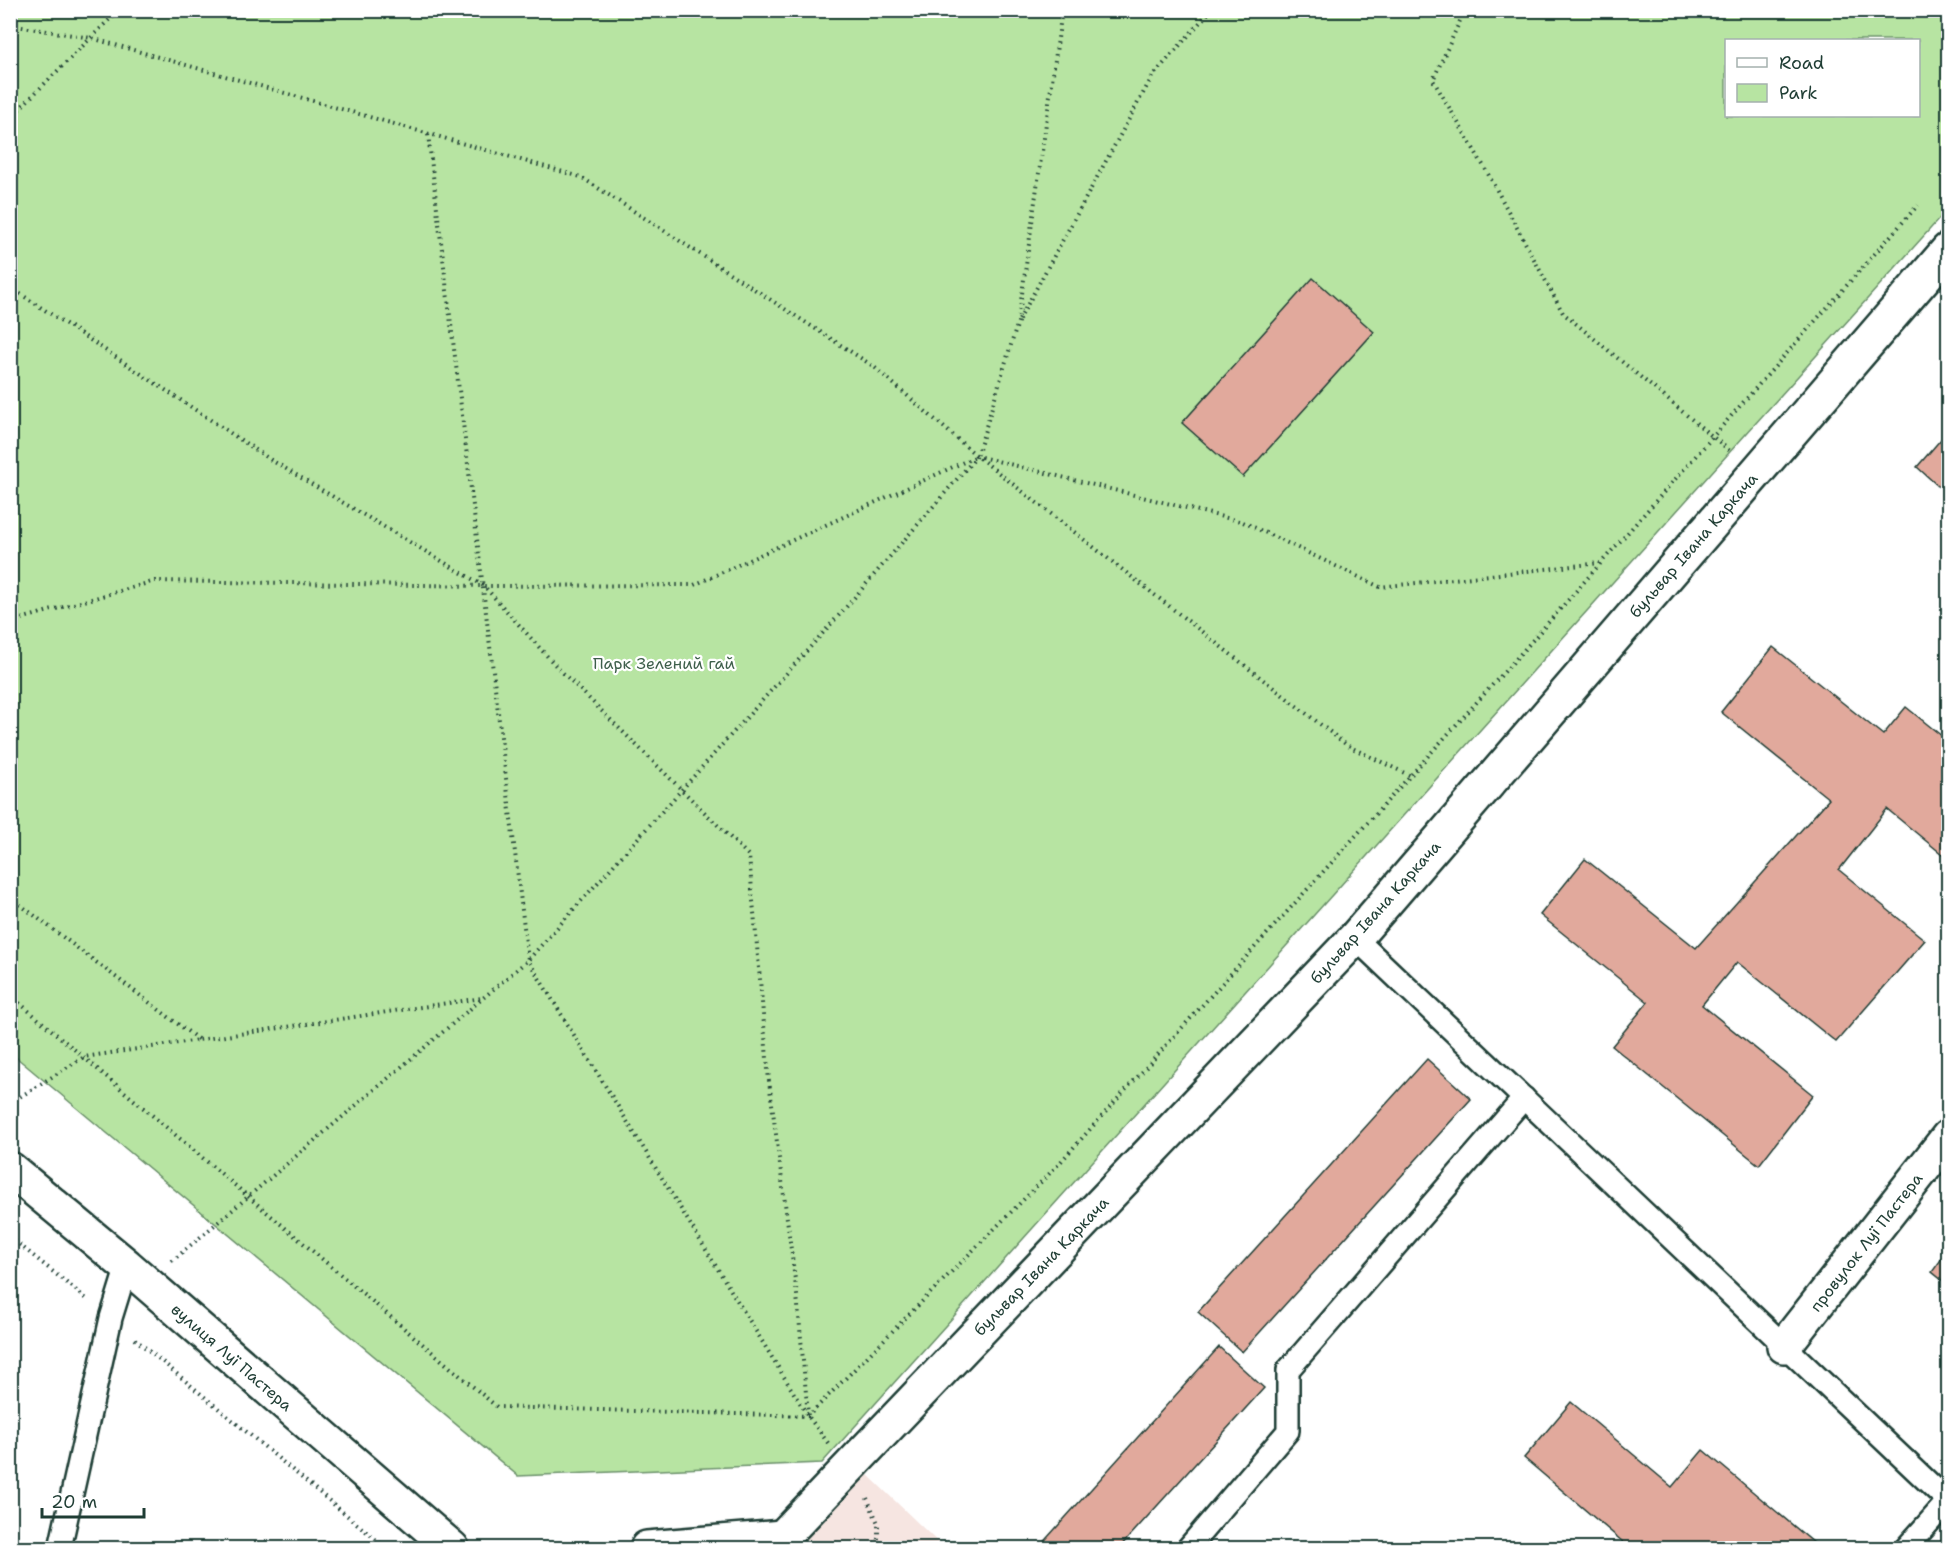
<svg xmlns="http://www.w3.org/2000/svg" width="1959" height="1559" font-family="'Shantell Sans',sans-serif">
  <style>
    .built { fill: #f6e5e1 }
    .green { fill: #b7e4a2; stroke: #6b906b; stroke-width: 1.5; fill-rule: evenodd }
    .building { fill: #e1a99c; stroke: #1f3d34; stroke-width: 1.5 }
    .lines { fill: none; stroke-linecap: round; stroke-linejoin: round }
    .service-casing { stroke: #1f3d34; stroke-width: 26 }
    .minor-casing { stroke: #1f3d34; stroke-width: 38 }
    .tertiary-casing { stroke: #1f3d34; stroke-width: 38 }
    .path { stroke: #1f3d34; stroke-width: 4; stroke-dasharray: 1.5 4.5; stroke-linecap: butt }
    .service { stroke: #fff; stroke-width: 21 }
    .minor { stroke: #fff; stroke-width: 33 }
    .tertiary { stroke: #fff; stroke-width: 33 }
    .labels { text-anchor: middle; stroke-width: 4.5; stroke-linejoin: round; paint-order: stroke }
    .street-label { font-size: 16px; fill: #1f3d34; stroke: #fff }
    .park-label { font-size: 16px; fill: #3d5e4a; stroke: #fff }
  </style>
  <rect width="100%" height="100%" fill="#fff"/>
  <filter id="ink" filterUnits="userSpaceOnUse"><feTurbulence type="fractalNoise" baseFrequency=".0167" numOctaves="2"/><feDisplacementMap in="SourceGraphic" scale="12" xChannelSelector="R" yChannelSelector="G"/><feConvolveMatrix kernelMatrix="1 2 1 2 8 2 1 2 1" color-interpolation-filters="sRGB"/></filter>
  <g filter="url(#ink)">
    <!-- built -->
    <polygon class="built" points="866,1473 944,1548 798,1548"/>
    <!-- green -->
    <path class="green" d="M 10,11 L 1948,11 L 1948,209 L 822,1463 L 518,1476 L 11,1053 ZM 1726,40 L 1918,40 L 1918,116 L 1726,116 Z"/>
    <!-- building -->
    <g class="building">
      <polygon points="1313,278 1374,332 1243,477 1182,423"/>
      <polygon points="1948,431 1948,495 1917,467"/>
      <polygon points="1773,647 1883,735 1906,707 1948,741 1948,859 1887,809 1839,870 1925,940 1836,1042 1737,962 1702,1005 1813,1095 1759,1165 1612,1046 1648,1002 1540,915 1585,859 1696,948 1829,799 1721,712"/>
      <polygon points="1427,1059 1471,1099 1242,1352 1198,1312"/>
      <polygon points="1948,1250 1948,1285 1932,1272"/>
      <polygon points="1219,1347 1264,1388 1119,1548 1038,1548"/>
      <polygon points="1571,1402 1672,1487 1703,1450 1820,1548 1618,1548 1623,1542 1524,1458"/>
    </g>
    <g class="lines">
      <!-- service casing -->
      <g class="service-casing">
        <g id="service">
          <polyline points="1355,938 1948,1501 1906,1548"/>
          <polyline points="60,1548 111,1318 127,1266"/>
          <polyline points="1188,1548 1288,1431 1288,1370 1524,1098"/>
        </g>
      </g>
      <!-- minor casing -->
      <g class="minor-casing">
        <polyline id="minor" points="1784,1346 1948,1137"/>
      </g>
      <!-- tertiary casing -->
      <g class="tertiary-casing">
        <g id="tertiary">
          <polyline points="10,1169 127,1266 452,1548"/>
          <polyline points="647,1548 782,1537"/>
          <polyline points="772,1548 1355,938 1948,250"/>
        </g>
      </g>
      <!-- path -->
      <g class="path">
        <polyline points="1465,10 1433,80 1486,170 1563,313 1730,451"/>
        <polyline points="10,25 91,38 581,177 873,366 977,456 1348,746 1411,776"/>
        <polyline points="10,118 119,10"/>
        <polyline points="10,287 271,460 484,586 556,666 749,856 769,1081 797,1295 808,1415"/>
        <polyline points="1019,320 1152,77 1211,10"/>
        <polyline points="10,622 155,581 484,586 694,585 977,456 1018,322 1062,10"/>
        <polyline points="10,897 199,1040"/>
        <polyline points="10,995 497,1407 808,1416 1055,1168 1515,660 1918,205"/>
        <polyline points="10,1103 84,1057 482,998"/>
        <polyline points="10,1237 88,1300"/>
        <polyline points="172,1261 528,960 428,134"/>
        <polyline points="135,1339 386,1548"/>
        <polyline points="828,1443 808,1416 528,960 841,613 977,456 1243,522 1380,587 1600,563"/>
        <polyline points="867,1498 878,1523 878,1548"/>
      </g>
      <!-- service -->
      <use href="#service" class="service"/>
      <!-- minor -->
      <use href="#minor" class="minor"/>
      <!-- tertiary -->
      <use href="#tertiary" class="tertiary"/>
    </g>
  </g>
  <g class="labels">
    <!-- street labels -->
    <g class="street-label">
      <text transform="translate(1693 545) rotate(-49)" y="6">бульвар Івана Каркача</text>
      <text transform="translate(1375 912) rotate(-48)" y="6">бульвар Івана Каркача</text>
      <text transform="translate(1866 1242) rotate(-52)" y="6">провулок Луї Пастера</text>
      <text transform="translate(1041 1266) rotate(-46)" y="6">бульвар Івана Каркача</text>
      <text transform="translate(232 1357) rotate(41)" y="6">вулиця Луї Пастера</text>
    </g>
    <!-- park labels -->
    <g class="park-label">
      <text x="664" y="669">Парк Зелений гай</text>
    </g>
  </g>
  <!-- margin -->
  <rect width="1959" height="1559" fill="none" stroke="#fff" stroke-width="36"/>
  <rect x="18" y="18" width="1923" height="1523" fill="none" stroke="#1f3d34" stroke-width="2" filter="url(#ink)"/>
  <!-- legend -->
  <rect x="1725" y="39" width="195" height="78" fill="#ffffff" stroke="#a5b1ae" stroke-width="1.5"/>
  <rect x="1737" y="58" width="30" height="9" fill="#ffffff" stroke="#a5b1ae" stroke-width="1.5"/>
  <text x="1779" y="69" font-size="18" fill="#1f3d34">Road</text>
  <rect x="1737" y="84" width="30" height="18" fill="#b7e4a2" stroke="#a5b1ae" stroke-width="1.5"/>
  <text x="1779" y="99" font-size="18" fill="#1f3d34">Park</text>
  <!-- scale -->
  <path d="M42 1508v9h102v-9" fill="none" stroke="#1f3d34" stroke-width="3"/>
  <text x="51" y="1508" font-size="18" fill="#1f3d34" stroke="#ffffff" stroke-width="4.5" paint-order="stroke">20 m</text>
</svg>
